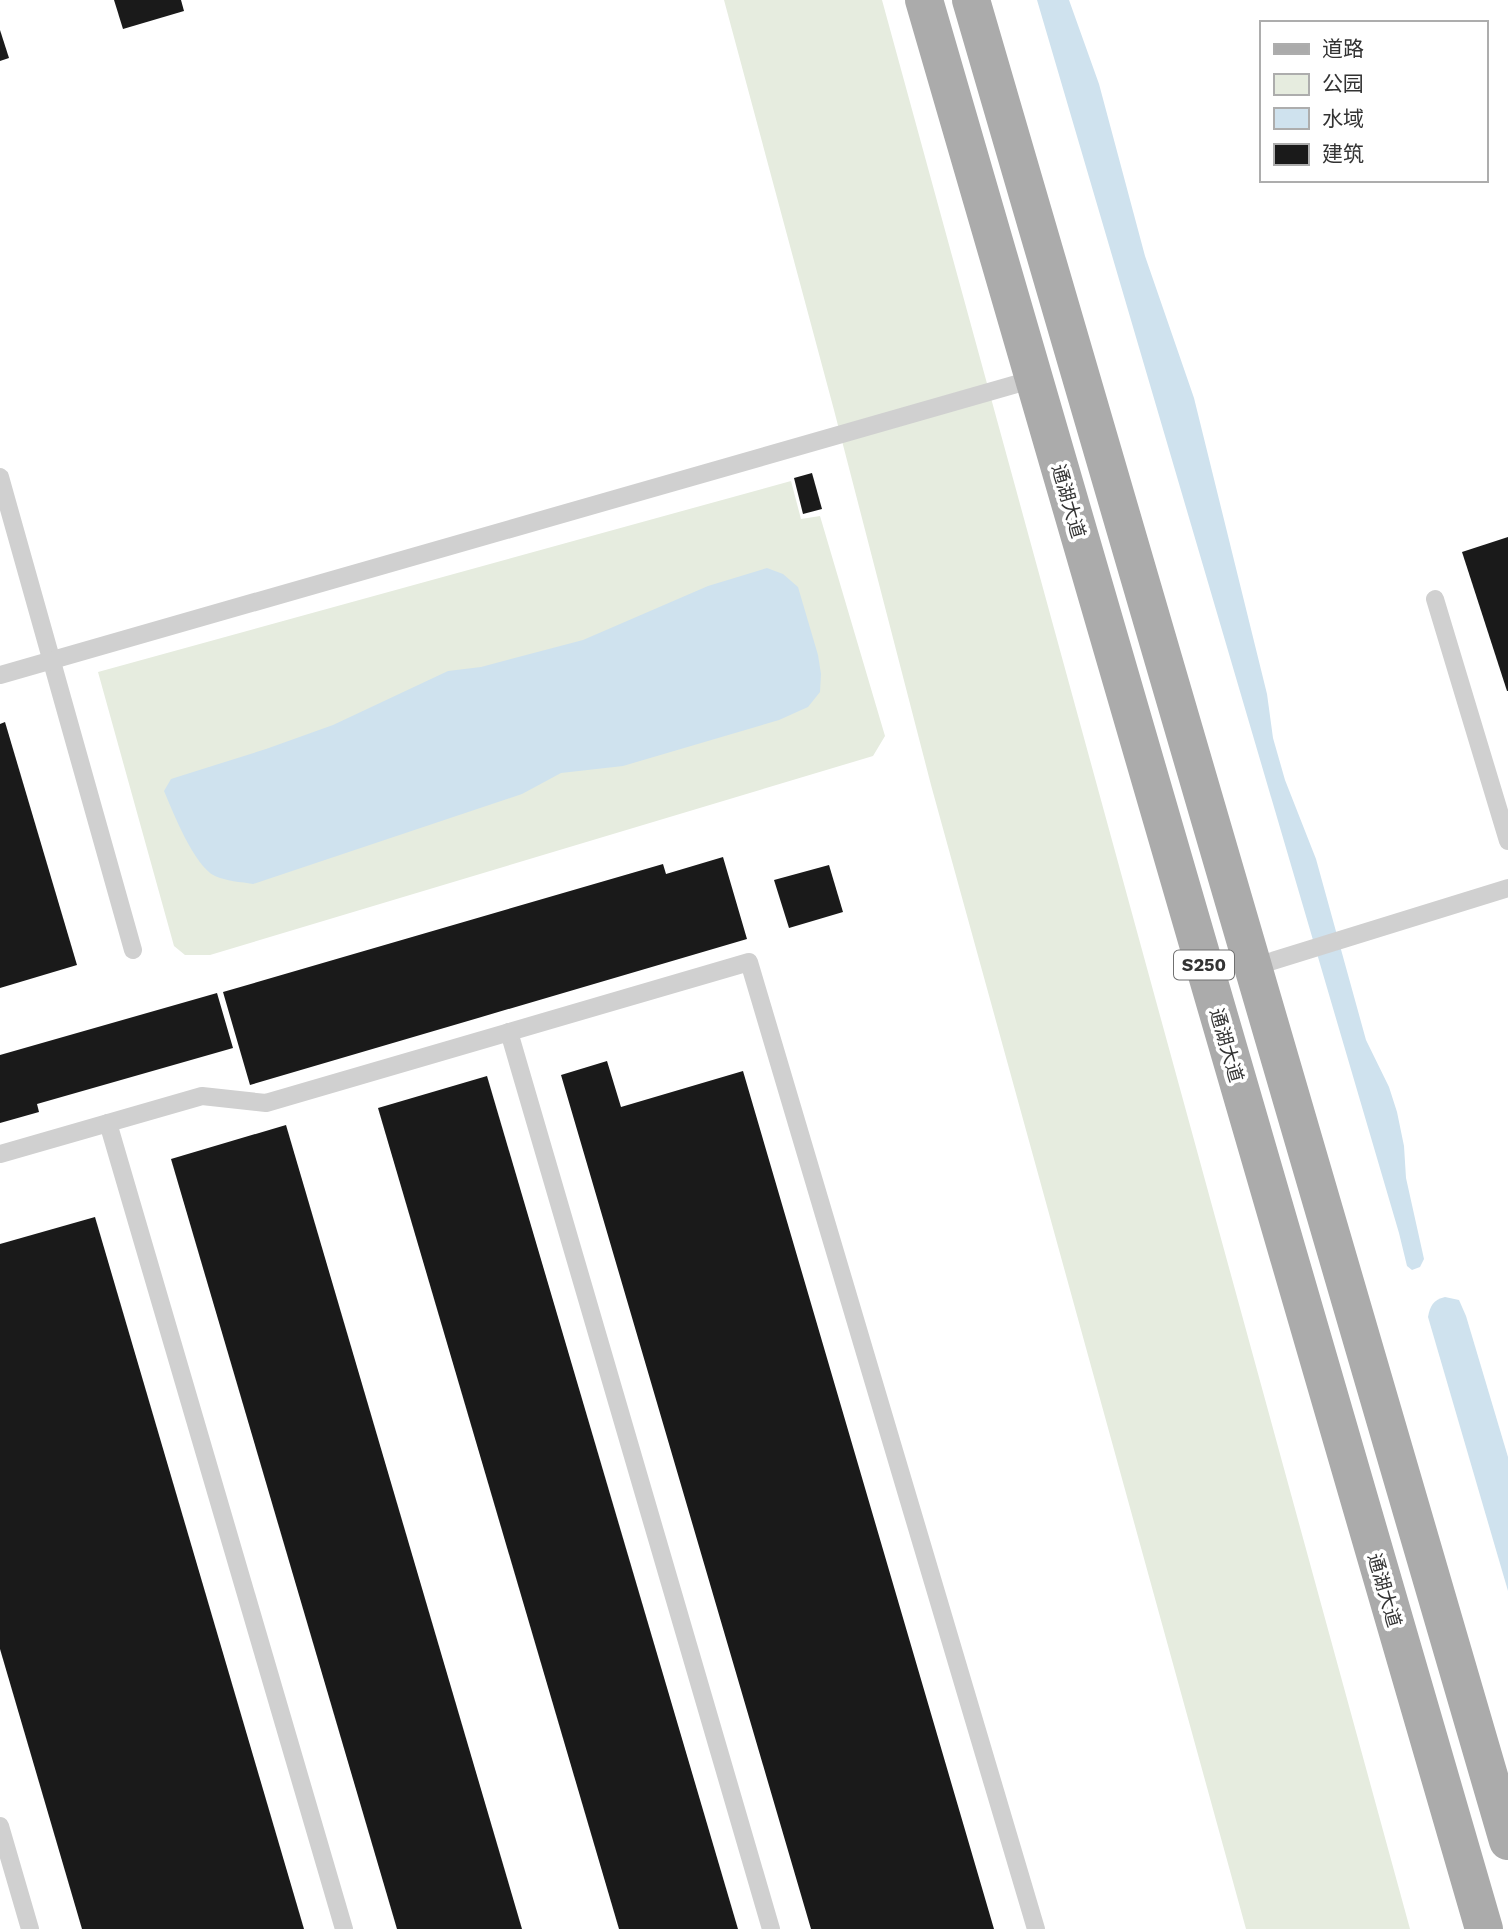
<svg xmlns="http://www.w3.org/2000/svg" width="1508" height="1929" font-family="'Work Sans','Noto Sans SC',sans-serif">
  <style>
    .green { fill: #e6ecdf }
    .water { fill: #cfe2ee }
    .building { fill: #1a1a1a }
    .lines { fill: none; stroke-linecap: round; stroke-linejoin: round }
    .service { stroke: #d0d0d0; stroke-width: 18 }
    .primary { stroke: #ababab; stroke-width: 38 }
    .labels { text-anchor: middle; stroke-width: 7; stroke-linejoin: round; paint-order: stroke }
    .shield { fill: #fff; stroke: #707070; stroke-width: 2 }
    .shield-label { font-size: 18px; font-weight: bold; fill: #333 }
    .street-label { font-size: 19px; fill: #333; stroke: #fff }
  </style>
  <rect width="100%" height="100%" fill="#fff"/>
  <!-- green -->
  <g class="green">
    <polygon points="724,0 882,0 1410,1929 1246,1929 931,785 834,410"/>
    <polygon points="791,481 801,519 820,516 885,736 873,756 210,955 185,955 174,946 98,672"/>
  </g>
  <!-- water -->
  <g class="water">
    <polygon points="1037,0 1069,0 1099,84 1145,256 1194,398 1267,694 1273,738 1285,780 1316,859 1366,1040 1389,1087 1397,1112 1404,1146 1406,1178 1424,1259 1420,1267 1412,1270 1407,1266 1399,1233"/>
    <path d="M 767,568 L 783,574 L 798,587 L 818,655 L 821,674 L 820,692 L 808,707 L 779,720 L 623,766 L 561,773 L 522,794 L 253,884 C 241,882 226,881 215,876 C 194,866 173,812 164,791 L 171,779 L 266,749 L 333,725 L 448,671 L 481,667 L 583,640 L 708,586 Z"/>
    <path d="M 1445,1297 L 1459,1300 L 1466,1316 L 1508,1457 L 1508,1591 L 1428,1317 C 1430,1306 1433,1300 1445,1297 Z"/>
  </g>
  <!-- building -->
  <g class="building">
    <polygon points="114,0 181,0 184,11 123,29"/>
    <polygon points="0,30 9,58 0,61"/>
    <polygon points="812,473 822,509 803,514 794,478"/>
    <polygon points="1508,537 1508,691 1507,691 1462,552"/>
    <polygon points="5,722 77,965 0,988 0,724"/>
    <polygon points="723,857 747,939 250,1085 223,992 663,864 666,874"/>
    <polygon points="829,865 843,912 789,928 774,880"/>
    <polygon points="217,993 233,1048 37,1104 39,1112 0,1123 0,1055"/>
    <polygon points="607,1061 621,1107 743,1071 994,1929 811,1929 561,1075"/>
    <polygon points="487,1076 738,1929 619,1929 378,1108"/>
    <polygon points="286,1125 522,1929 397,1929 171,1159"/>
    <polygon points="95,1217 304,1929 82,1929 0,1649 0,1244"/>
  </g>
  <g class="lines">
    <!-- service -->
    <g class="service">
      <polyline points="0,477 133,950"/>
      <polyline points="1435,599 1508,841"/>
      <polyline points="0,675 1034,379"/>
      <polyline points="1253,967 1508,888"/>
      <polyline points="509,1032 771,1929"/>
      <polyline points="108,1123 344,1929"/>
      <polyline points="0,1154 202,1096 266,1103 749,962 1036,1929"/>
      <polyline points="0,1826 30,1929"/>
    </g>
    <!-- primary -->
    <g class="primary">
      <polyline points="924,0 1484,1929"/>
      <polyline points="971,0 1508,1841"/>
    </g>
  </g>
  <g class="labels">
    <!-- shield labels -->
    <rect class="shield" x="1174" y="950.5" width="60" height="29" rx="5"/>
    <g class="shield-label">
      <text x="1204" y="971">S250</text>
    </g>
    <!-- street labels -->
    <g class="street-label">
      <text transform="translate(1069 501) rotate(74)" y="7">通湖大道</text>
      <text transform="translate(1227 1045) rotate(74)" y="7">通湖大道</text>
      <text transform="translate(1385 1590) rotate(74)" y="7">通湖大道</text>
    </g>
  </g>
  <!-- legend -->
  <rect x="1260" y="21" width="228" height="161" fill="#ffffff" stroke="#adadad" stroke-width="2"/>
  <rect x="1274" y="44" width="35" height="10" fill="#ababab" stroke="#adadad" stroke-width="2"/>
  <text x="1322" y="56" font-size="21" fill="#333333">道路</text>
  <rect x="1274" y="74" width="35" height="21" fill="#e6ecdf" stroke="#adadad" stroke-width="2"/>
  <text x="1322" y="91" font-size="21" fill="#333333">公园</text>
  <rect x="1274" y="108" width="35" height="21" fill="#cfe2ee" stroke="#adadad" stroke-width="2"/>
  <text x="1322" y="126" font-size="21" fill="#333333">水域</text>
  <rect x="1274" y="144" width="35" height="21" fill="#1a1a1a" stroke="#adadad" stroke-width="2"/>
  <text x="1322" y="161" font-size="21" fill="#333333">建筑</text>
</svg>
